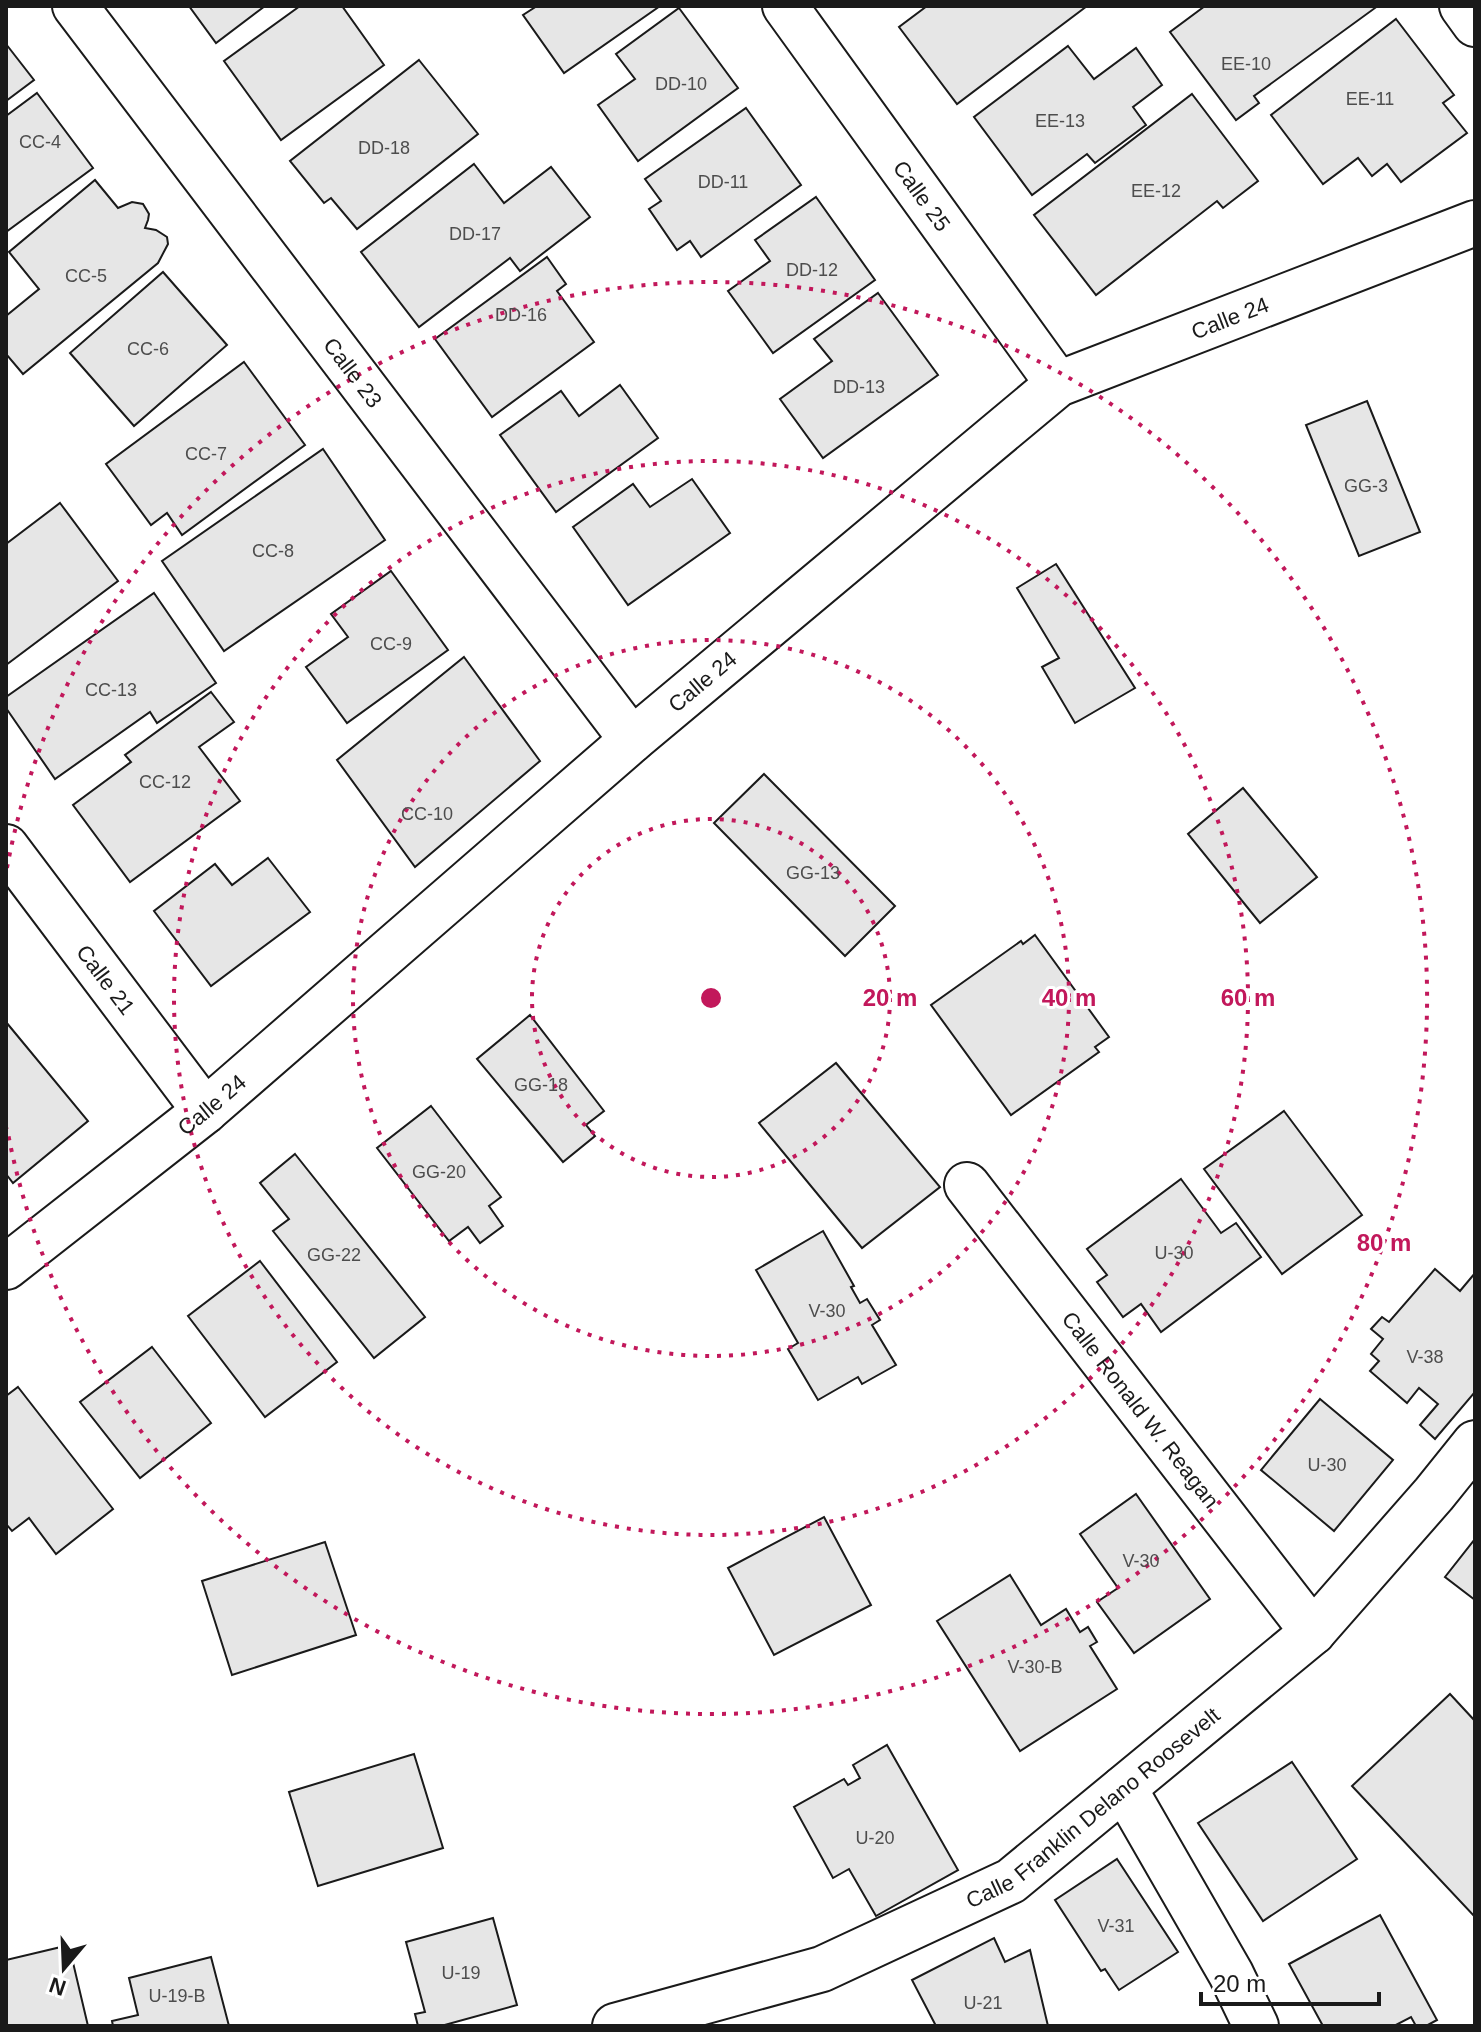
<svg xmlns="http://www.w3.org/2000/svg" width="1481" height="2032" font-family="Helvetica,sans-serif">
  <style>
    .building { fill: #e6e6e6; stroke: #1a1a1a; stroke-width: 2 }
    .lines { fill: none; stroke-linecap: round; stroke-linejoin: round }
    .minor-casing { stroke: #1a1a1a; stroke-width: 48 }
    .minor { stroke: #fff; stroke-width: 44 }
    .ring { fill: none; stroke: #c2185b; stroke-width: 4; stroke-dasharray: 4 8 }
    .labels { text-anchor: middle; stroke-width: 6; stroke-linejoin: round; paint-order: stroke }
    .number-label { font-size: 18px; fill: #4d4d4d }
    .street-label { font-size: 22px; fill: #1a1a1a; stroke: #fff }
    .centre { fill: #c2185b; stroke: #fff; stroke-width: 4 }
    .ring-label { font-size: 24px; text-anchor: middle; font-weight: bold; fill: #c2185b; stroke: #fff; stroke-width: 6; stroke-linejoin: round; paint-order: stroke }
  </style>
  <rect width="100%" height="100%" fill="#fff"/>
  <!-- building -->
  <g class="building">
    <polygon points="189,6 265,6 216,43"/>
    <polygon points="300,6 342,6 384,65 281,140 224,61"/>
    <polygon points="537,6 660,6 564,73 523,15"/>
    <polygon points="927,6 1087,6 957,104 899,27"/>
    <polygon points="1205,6 1373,6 1375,8 1254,96 1259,103 1236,120 1170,32"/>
    <polygon points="679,8 738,88 638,161 598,105 635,79 616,54"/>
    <polygon points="1396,19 1454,95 1443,103 1467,133 1401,182 1387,164 1372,176 1358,158 1323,184 1271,115"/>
    <polygon points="6,44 34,80 6,101"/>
    <polygon points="1068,46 1094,79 1136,48 1162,85 1133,107 1146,125 1095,163 1087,154 1032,195 974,117"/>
    <polygon points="419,60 478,134 357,229 331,198 324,203 290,161"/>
    <polygon points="37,93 93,168 6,232 6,116"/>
    <polygon points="1192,94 1258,181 1223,208 1217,201 1096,295 1034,215"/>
    <polygon points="746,108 801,185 701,257 690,241 677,250 649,209 661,201 645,179"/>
    <polygon points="474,164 504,203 551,167 590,217 520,271 510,258 419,327 361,252"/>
    <polygon points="95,180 118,208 132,202 143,204 149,214 148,220 145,228 156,230 167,237 168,244 158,263 23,374 6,354 6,316 39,289 9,252"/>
    <polygon points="816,197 875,280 773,353 728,291 770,261 755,240"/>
    <polygon points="547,257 566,284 557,291 594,342 492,417 435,339"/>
    <polygon points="163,272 227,345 134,426 70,353"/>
    <polygon points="878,293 938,375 823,458 780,399 832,361 814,339"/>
    <polygon points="244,362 305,445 182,535 167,513 151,525 106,464"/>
    <polygon points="620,385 658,438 556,512 500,435 561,391 579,416"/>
    <polygon points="1367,401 1420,532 1359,556 1306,425"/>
    <polygon points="323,449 385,540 224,651 162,561"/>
    <polygon points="692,479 730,533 628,605 573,527 633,484 650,507"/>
    <polygon points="60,503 118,581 6,665 6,544"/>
    <polygon points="1056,564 1135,688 1075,723 1042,667 1059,658 1017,588"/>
    <polygon points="391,571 448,650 347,723 306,667 348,637 331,614"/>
    <polygon points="154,593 216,683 157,723 150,712 55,779 6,708 6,697"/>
    <polygon points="464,657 540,761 415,867 337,760"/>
    <polygon points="211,692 234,722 199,747 240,801 130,882 73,805 131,762 125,755"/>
    <polygon points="764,774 895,906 845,956 714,823"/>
    <polygon points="1243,788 1317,877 1260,923 1188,834"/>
    <polygon points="268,858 310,912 211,986 154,911 215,864 232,885"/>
    <polygon points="1035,935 1109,1037 1095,1047 1099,1052 1011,1115 931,1005 1021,941 1023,944"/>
    <polygon points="530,1015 604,1111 586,1125 595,1136 563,1162 477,1059"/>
    <polygon points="6,1022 88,1121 13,1183 6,1174"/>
    <polygon points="836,1063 940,1187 862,1248 759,1123"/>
    <polygon points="431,1106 501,1197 489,1206 503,1226 480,1243 468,1227 449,1241 377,1148"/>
    <polygon points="1284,1111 1362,1215 1282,1274 1204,1169"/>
    <polygon points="295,1154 425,1317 374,1358 273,1231 289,1219 260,1183"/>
    <polygon points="1181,1179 1221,1233 1236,1223 1261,1257 1161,1332 1141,1304 1123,1317 1097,1282 1107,1275 1087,1249"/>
    <polygon points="823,1231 854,1286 851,1287 860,1303 867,1299 880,1320 872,1325 896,1365 862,1384 858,1377 818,1400 788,1349 798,1343 756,1270"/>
    <polygon points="260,1261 337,1362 265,1417 188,1316"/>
    <polygon points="1435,1269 1460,1291 1475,1273 1475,1392 1435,1439 1420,1425 1438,1404 1419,1388 1407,1403 1370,1371 1379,1361 1371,1354 1383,1339 1371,1329 1382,1317 1389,1322"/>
    <polygon points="152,1347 211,1423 140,1478 80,1402"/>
    <polygon points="18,1387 113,1509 56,1554 29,1518 12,1531 6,1524 6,1396"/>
    <polygon points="1320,1399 1393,1460 1334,1531 1261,1470"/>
    <polygon points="1136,1494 1210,1599 1134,1653 1097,1602 1118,1588 1080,1534"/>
    <polygon points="824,1517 871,1605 774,1655 728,1568"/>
    <polygon points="1475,1539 1475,1600 1445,1577"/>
    <polygon points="325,1542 356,1635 232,1675 202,1581"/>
    <polygon points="1010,1575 1041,1625 1066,1609 1080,1632 1088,1627 1097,1642 1090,1646 1117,1689 1020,1751 937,1621"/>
    <polygon points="1450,1694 1475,1721 1475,1917 1352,1786"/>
    <polygon points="887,1745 958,1870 876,1916 849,1869 833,1878 794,1807 844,1779 848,1785 860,1778 853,1765"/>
    <polygon points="414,1754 443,1848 318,1886 289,1792"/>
    <polygon points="1292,1762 1357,1859 1263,1921 1198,1823"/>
    <polygon points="1117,1859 1178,1952 1119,1990 1105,1969 1101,1971 1055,1900"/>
    <polygon points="1380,1915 1437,2020 1426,2026 1416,2026 1411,2017 1394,2026 1323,2026 1289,1964"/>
    <polygon points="493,1918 517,2005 441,2026 418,2026 415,2014 425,2012 406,1942"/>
    <polygon points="994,1938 1005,1962 1030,1950 1048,2026 936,2026 912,1980"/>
    <polygon points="61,1947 64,1955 71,1954 88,2026 6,2026 6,1960"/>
    <polygon points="211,1957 229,2026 113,2026 112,2021 138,2015 129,1978"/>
  </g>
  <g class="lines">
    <!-- minor casing -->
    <g class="minor-casing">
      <g id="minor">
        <path id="s1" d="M 75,6 L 632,740"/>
        <path id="s2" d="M 785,6 L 1058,384"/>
        <polyline points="1462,6 1475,24"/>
        <path id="s3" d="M 6,847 L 205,1111"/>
        <path id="s4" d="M 967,1185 L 1313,1632"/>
        <path id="s5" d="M 6,1267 L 205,1111 L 632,740 L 1058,384 L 1475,223"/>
        <polyline points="1124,1788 1231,1974 1256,2026"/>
        <path id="s6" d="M 615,2026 L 822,1969 L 1011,1881 L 1313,1632 L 1434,1494 L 1475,1443"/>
      </g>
    </g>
    <!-- minor -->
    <use href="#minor" class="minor"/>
  </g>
  <!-- distance rings -->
  <g class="ring">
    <circle cx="711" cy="998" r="179"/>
    <circle cx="711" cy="998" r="358"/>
    <circle cx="711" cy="998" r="537"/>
    <path d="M7 868A716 716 0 1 1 7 1128"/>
  </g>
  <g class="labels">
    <!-- number labels -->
    <g class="number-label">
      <text x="1246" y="70">EE-10</text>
      <text x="681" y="90">DD-10</text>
      <text x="1370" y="105">EE-11</text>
      <text x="1060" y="127">EE-13</text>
      <text x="40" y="148">CC-4</text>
      <text x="384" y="154">DD-18</text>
      <text x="723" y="188">DD-11</text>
      <text x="1156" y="197">EE-12</text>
      <text x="475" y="240">DD-17</text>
      <text x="812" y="276">DD-12</text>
      <text x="86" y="282">CC-5</text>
      <text x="521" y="321">DD-16</text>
      <text x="148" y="355">CC-6</text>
      <text x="859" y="393">DD-13</text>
      <text x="206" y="460">CC-7</text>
      <text x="1366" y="492">GG-3</text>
      <text x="273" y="557">CC-8</text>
      <text x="391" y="650">CC-9</text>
      <text x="111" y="696">CC-13</text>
      <text x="165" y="788">CC-12</text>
      <text x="427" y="820">CC-10</text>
      <text x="813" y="879">GG-13</text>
      <text x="541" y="1091">GG-18</text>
      <text x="439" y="1178">GG-20</text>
      <text x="1174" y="1259">U-30</text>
      <text x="334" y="1261">GG-22</text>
      <text x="827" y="1317">V-30</text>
      <text x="1425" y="1363">V-38</text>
      <text x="1327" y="1471">U-30</text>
      <text x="1141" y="1567">V-30</text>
      <text x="1035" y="1673">V-30-B</text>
      <text x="875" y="1844">U-20</text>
      <text x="1116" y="1932">V-31</text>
      <text x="461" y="1979">U-19</text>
      <text x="177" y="2002">U-19-B</text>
      <text x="983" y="2009">U-21</text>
    </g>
    <!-- street labels -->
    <g class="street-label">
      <text dy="8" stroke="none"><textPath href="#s2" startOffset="234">Calle 25</textPath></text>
      <text dy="8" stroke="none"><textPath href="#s5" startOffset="1558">Calle 24</textPath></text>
      <text dy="8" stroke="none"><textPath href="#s1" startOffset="460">Calle 23</textPath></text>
      <text dy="8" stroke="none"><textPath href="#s5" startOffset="910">Calle 24</textPath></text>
      <text dy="8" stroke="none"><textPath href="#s3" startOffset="166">Calle 21</textPath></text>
      <text dy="8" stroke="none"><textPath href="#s5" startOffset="262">Calle 24</textPath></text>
      <text dy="8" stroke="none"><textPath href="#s4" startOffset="284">Calle Ronald W. Reagan</textPath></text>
      <text dy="8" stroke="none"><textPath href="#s6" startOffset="532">Calle Franklin Delano Roosevelt</textPath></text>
    </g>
  </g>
  <circle cx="711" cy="998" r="12" class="centre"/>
  <g class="ring-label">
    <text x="890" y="1006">20 m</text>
    <text x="1069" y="1006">40 m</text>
    <text x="1248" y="1006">60 m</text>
    <text x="1384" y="1251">80 m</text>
  </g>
  <!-- border -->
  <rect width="1481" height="2032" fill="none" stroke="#1a1a1a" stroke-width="16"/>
  <!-- north arrow -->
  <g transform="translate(64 1968) rotate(199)" stroke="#ffffff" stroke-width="6" paint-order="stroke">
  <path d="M0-6L14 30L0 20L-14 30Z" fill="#1a1a1a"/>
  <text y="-12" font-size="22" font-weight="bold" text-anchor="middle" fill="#1a1a1a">N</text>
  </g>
  <!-- scale -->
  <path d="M1201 1992v12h178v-12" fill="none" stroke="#1a1a1a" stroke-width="4"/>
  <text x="1213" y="1992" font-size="24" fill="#1a1a1a" stroke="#ffffff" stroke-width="6" paint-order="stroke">20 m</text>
</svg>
